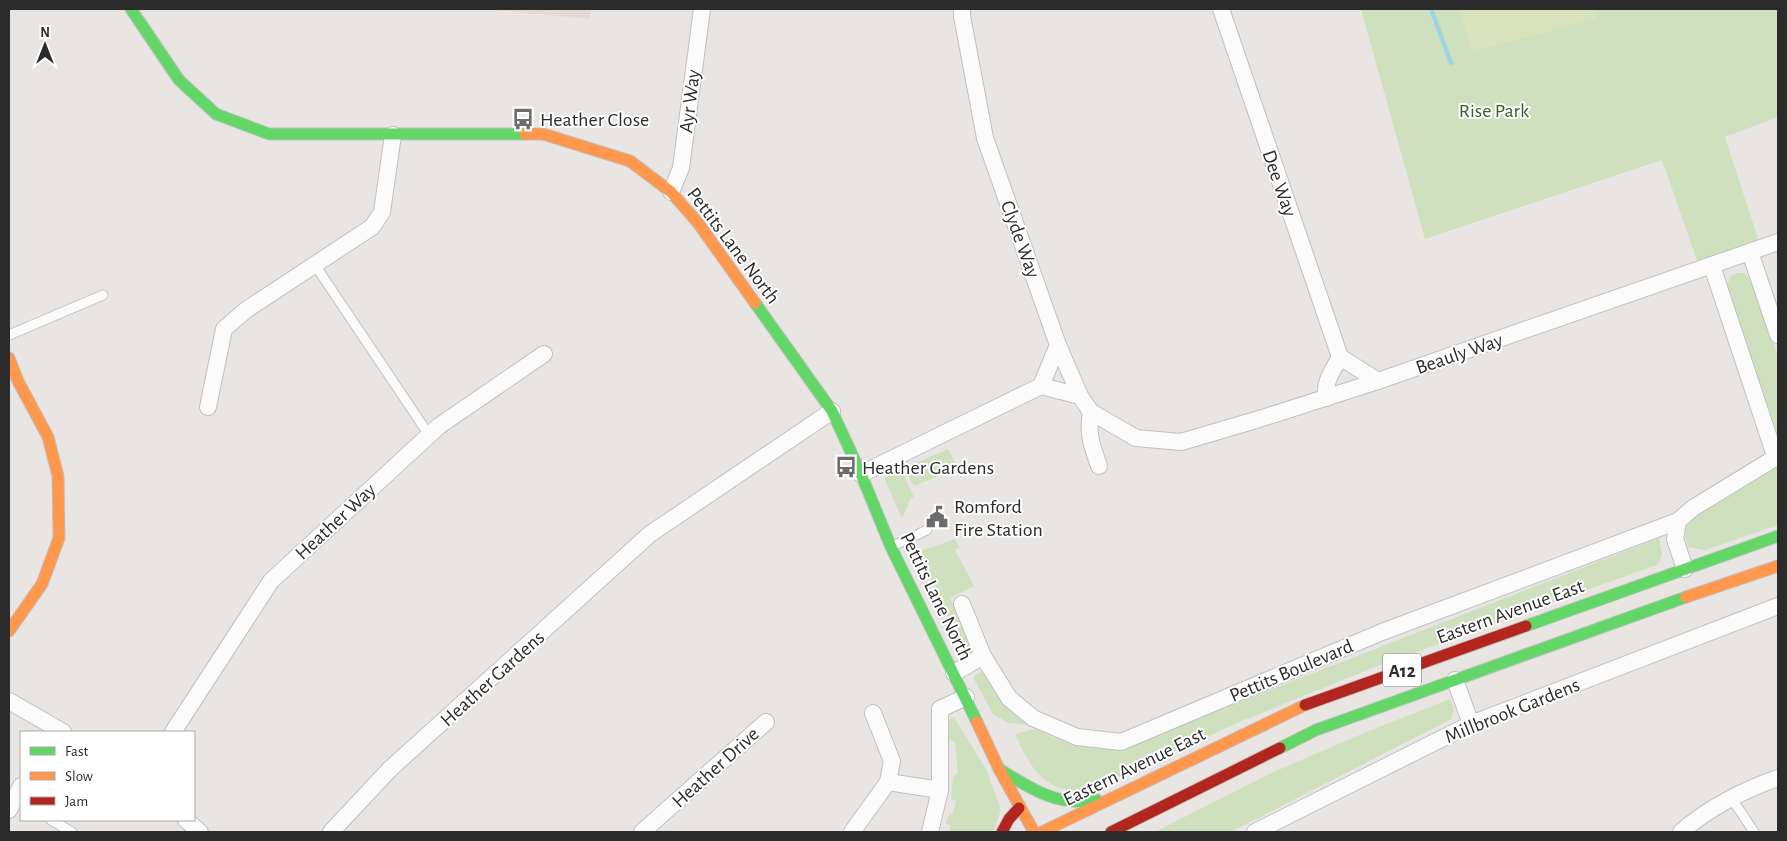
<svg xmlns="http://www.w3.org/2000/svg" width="1787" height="841" font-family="'Alegreya Sans',sans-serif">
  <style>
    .education { fill: #e2dbd1 }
    .green { fill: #cfe0bf }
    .pitch { fill: #d8e3bd }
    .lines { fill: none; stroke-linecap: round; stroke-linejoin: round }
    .stream { stroke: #9ed5e1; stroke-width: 4.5 }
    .lane-casing { stroke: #c1c0c0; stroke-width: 11 }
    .street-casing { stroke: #c1c0c0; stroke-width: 18 }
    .fast-casing { stroke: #c1c0c0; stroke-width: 13 }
    .slow-casing { stroke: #c1c0c0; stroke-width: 13 }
    .jam-casing { stroke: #c1c0c0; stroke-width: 13 }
    .lane { stroke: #fcfbfb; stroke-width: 9 }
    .street { stroke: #fcfbfb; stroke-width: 16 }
    .fast { stroke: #63d668; stroke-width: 11 }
    .slow { stroke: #ff974d; stroke-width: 11 }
    .jam { stroke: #b3261e; stroke-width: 11 }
    .labels { text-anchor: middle; stroke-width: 4; stroke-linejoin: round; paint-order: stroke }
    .shield { fill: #fff; stroke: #6b6b6b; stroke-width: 1 }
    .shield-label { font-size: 19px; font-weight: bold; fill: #2b2b2b }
    .street-label { font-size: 20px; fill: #2b2b2b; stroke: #fff }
    .park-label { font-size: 20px; fill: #356023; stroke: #fff }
    .poi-label { font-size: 20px; fill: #2b2b2b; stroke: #fff; text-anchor: start }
  </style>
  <rect width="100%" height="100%" fill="#e8e5e2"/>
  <!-- education -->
  <polygon class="education" points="485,9 591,9 590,19"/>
  <!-- green -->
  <g class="green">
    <polygon points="1361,9 1778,9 1778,117 1725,137 1761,248 1700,269 1662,160 1425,239"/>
    <polygon points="1737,273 1744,273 1753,282 1778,357 1778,436 1727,285 1731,276"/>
    <polygon points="948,449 958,468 914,486 905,468"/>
    <polygon points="1778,464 1778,525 1705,550 1688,547 1684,532 1690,520 1772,466"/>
    <polygon points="901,470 914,497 911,498 902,518 884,478"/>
    <path d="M 1659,538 L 1662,554 L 1659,564 L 1380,665 L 1244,720 L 1095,787 C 1087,788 1079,790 1071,790 C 1039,787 1027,760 1015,734 L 1035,729 C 1066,744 1087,751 1122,748 Z"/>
    <polygon points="955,539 960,548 955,550 974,586 950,598 974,639 974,648 970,653 964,654 919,552"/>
    <polygon points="981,672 985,674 1030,725 1008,723 993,714 974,679 975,675"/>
    <path d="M 1450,699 C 1454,706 1455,711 1451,719 L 1231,832 L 1155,832 L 1269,774 L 1364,733 Z"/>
    <polygon points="954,717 987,771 1001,810 993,832 949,832 951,826 946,823 948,816 953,813 956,801 951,799 953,777 958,773 955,742 949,740 949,724 950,719"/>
  </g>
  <!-- pitch -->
  <polygon class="pitch" points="1460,9 1594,9 1597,18 1472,52"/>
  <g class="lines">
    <!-- stream -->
    <polyline class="stream" points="1431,9 1451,63"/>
    <!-- lane casing -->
    <g class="lane-casing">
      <g id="lane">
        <polyline points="315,265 429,435"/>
        <polyline points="9,335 103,295"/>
        <polyline points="891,547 927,530"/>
        <polyline points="1732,799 1754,832"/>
        <polyline points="51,820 72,832"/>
      </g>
    </g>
    <!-- street casing -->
    <g class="street-casing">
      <g id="street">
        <polyline points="962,9 962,16 985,138 1058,345 1080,396 1091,412 1136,438 1181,442 1256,420 1378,381 1778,242"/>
        <polyline points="1221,9 1340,357"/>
        <polyline points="671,192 681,168 702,9"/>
        <polyline points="1750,252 1778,335"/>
        <polyline points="1712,266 1775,456"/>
        <polyline points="1041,386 1080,396"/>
        <path d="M 1327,398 C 1322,384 1334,369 1340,357 L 1378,381"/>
        <polyline points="208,407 224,329 246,310 372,227 382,212 393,135"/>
        <path d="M 1091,412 C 1087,434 1092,446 1099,466"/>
        <polyline points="861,474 1041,386 1058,345"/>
        <polyline points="1678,521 1675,539 1685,569"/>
        <polyline points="962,604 983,656 1009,698 1033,718 1077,737 1121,742 1382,632 1678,521 1693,508 1778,456"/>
        <polyline points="954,673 983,656"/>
        <polyline points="1455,680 1471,724"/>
        <polyline points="9,701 63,732"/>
        <polyline points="873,713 892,761 888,782"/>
        <polyline points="173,732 271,581 439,426 544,354"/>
        <polyline points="9,810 21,786"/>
        <polyline points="186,820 200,832"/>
        <polyline points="331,832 390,769 650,534 832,411"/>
        <polyline points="642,832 766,722"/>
        <polyline points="852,832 888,782 940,790"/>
        <polyline points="930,832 940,790 940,709 966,697"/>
        <polyline points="1255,832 1471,724 1778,606"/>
        <path d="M 1681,832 C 1707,809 1745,789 1778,778"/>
      </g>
    </g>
    <!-- fast casing -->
    <g class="fast-casing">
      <g id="fast">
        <polyline points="131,9 179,80 216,114 269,134 525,134"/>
        <polyline points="755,303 832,411 861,474 891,547 977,722"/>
        <polyline points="1526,626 1778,536"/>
        <polyline points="1280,748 1316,730 1686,597"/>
        <path d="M 999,769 C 1031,789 1058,807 1097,800"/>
      </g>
    </g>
    <!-- slow casing -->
    <g class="slow-casing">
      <g id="slow">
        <polyline points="525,134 543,134 630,161 671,192 698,223 755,303"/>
        <polyline points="9,358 18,381 48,437 58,476 59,538 42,584 9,631"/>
        <polyline points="1686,597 1778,566"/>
        <polyline points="977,722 999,769 1034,832"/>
        <polyline points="1042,832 1305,705"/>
      </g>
    </g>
    <!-- jam casing -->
    <g class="jam-casing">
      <g id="jam">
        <polyline points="1305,705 1526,626"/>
        <polyline points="1002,832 1009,819 1019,808"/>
        <polyline points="1111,832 1280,748"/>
      </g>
    </g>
    <!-- lane -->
    <use href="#lane" class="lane"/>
    <!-- street -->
    <use href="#street" class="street"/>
    <!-- fast -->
    <use href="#fast" class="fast"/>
    <!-- slow -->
    <use href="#slow" class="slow"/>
    <!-- jam -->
    <use href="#jam" class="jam"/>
  </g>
  <!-- icons -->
  <defs>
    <g id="bus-bare" transform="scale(1.725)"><path d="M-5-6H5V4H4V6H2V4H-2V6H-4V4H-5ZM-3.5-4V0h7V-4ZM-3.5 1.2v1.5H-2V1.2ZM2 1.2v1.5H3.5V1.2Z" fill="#6d6c6b" stroke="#fff" stroke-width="2.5" paint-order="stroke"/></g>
    <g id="civic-bare" transform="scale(1.725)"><path d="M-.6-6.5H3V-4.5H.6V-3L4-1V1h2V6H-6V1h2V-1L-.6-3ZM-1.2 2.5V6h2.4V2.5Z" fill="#6d6c6b" stroke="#fff" stroke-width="2.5" paint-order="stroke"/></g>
  </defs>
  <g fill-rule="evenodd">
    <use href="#bus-bare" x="523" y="119"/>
    <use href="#bus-bare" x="846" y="467"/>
    <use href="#civic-bare" x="937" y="517"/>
  </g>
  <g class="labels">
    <!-- shield labels -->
    <rect class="shield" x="1383" y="653.5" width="38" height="33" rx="4"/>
    <g class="shield-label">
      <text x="1402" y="677">A12</text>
    </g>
    <!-- street labels -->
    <g class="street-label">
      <text transform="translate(689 101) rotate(-83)" y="7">Ayr Way</text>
      <text transform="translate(1280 183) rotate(71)" y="7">Dee Way</text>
      <text transform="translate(1021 239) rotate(70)" y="7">Clyde Way</text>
      <text transform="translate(734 245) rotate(53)" y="7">Pettits Lane North</text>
      <text transform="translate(1459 353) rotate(-19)" y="7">Beauly Way</text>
      <text transform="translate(335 521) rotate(-43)" y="7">Heather Way</text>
      <text transform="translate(937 596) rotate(64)" y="7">Pettits Lane North</text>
      <text transform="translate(1510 611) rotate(-20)" y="7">Eastern Avenue East</text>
      <text transform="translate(1291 670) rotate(-23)" y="7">Pettits Boulevard</text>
      <text transform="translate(492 678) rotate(-42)" y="7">Heather Gardens</text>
      <text transform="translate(1512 710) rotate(-22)" y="7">Millbrook Gardens</text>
      <text transform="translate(1134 766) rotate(-26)" y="7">Eastern Avenue East</text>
      <text transform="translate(715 767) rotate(-42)" y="7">Heather Drive</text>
    </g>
    <!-- park labels -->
    <g class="park-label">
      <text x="1494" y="117">Rise Park</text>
    </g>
    <!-- poi labels -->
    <g class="poi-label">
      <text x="540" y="126">Heather Close</text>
      <text x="862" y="474">Heather Gardens</text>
      <text x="954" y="513">Romford<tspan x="954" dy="23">Fire Station</tspan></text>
    </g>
  </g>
  <!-- border -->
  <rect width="1787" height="841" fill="none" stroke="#2b2b2b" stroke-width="20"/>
  <!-- legend -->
  <rect x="20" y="731" width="175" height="90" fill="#ffffff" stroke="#aaaaaa"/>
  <rect x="30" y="747" width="25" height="8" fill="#63d668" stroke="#aaaaaa"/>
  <text x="65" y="756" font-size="15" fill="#2b2b2b">Fast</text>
  <rect x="30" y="772" width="25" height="8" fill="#ff974d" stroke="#aaaaaa"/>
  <text x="65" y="781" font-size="15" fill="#2b2b2b">Slow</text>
  <rect x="30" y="797" width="25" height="8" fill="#b3261e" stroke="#aaaaaa"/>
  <text x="65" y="806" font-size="15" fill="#2b2b2b">Jam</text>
  <!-- north arrow -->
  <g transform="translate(45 45)" stroke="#ffffff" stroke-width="4" paint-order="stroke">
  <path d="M0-4L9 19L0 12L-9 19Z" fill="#2b2b2b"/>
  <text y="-8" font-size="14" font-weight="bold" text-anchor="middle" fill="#2b2b2b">N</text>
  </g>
</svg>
